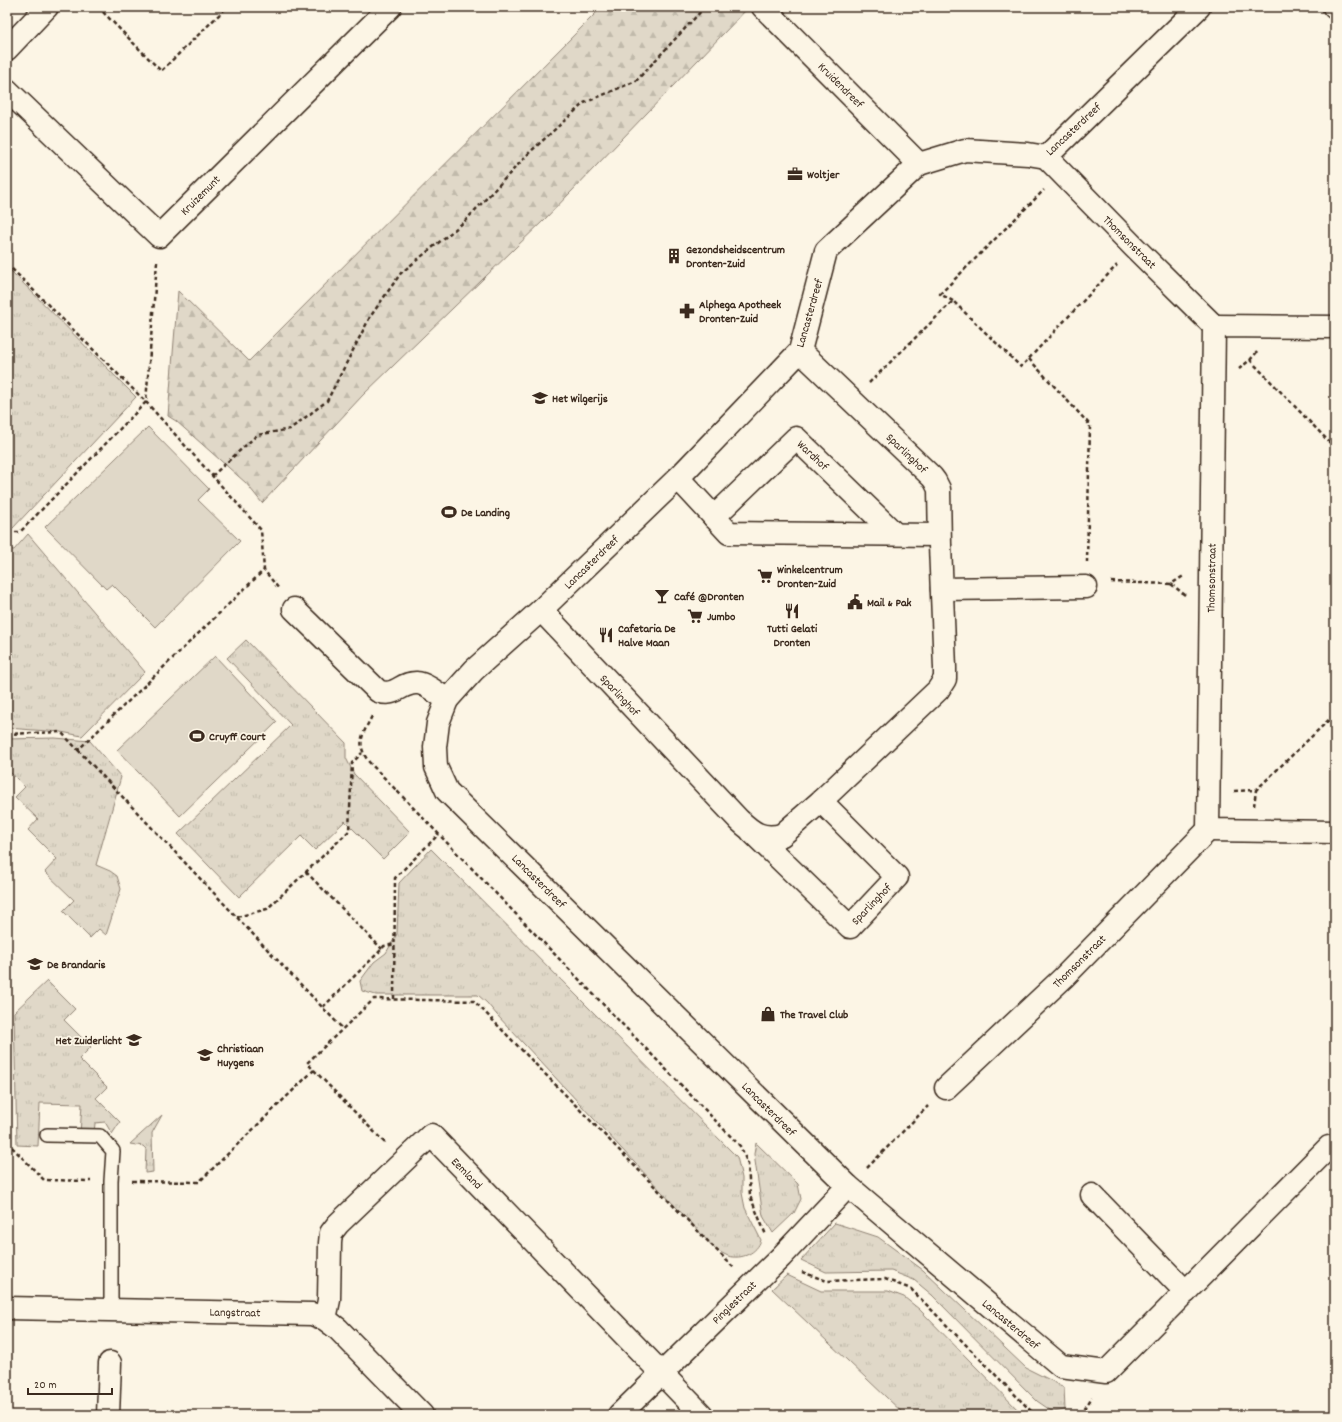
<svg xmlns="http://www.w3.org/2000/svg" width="1342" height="1422" font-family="Dekko,sans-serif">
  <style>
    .grass { fill: url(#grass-tufts); stroke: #8e8173 }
    .forest { fill: url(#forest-firs); stroke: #8e8173 }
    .pitch { fill: #e0d8c8; stroke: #8e8173 }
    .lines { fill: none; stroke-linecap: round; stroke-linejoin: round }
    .service-casing { stroke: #3b2a1e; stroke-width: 16 }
    .minor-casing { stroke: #3b2a1e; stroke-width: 25 }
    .tertiary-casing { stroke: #3b2a1e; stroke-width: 25 }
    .path { stroke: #3b2a1e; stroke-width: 2.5; stroke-dasharray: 4 3; stroke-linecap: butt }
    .service { stroke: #fcf5e5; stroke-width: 13 }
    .minor { stroke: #fcf5e5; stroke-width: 22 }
    .tertiary { stroke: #fcf5e5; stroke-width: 22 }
    .labels { text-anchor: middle; stroke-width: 3.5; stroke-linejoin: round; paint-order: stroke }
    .street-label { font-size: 12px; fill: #3b2a1e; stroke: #fcf5e5 }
    .poi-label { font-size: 12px; font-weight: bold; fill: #3b2a1e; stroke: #fcf5e5; text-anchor: start }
  </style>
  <defs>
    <pattern id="grass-tufts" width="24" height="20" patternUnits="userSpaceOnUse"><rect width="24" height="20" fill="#e0d8c8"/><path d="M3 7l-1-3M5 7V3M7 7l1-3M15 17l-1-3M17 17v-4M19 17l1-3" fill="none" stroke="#c1baab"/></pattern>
    <pattern id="forest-firs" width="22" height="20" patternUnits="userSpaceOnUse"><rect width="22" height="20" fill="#e0d8c8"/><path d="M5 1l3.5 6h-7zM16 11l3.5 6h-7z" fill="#c1baab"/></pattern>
  </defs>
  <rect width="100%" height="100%" fill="#fcf5e5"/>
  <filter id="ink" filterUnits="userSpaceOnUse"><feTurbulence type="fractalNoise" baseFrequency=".025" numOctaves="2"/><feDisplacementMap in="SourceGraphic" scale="8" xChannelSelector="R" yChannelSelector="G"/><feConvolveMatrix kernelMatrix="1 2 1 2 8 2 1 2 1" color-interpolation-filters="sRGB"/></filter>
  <g filter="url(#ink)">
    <!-- grass -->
    <g class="grass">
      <polygon points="7,267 136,397 13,528 7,528"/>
      <polygon points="28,534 145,672 82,736 61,732 7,728 7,549 14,550"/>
      <polygon points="246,640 346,743 346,758 354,774 410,832 383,859 345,821 315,850 301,836 239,897 178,834 291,725 227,658"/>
      <polygon points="55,738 90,741 121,777 96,865 110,871 117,876 121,889 106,935 99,929 90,938 63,911 74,900 45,872 57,859 28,830 38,819 15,797 25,787 7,769 7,739"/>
      <path d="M 431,849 L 737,1157 L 742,1178 L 742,1193 L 745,1208 L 761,1240 C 757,1253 742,1260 728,1256 C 724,1254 720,1252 716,1250 L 497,1015 L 487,1003 L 478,995 L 376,995 L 362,991 L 360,981 L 374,962 L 386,953 L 397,934 L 399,883 Z"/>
      <polygon points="47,981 75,1009 64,1020 91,1047 79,1059 107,1087 96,1098 120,1122 112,1134 105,1122 95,1123 94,1134 80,1134 82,1104 40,1103 38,1146 17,1145 14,1012"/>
      <polygon points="162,1115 152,1133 153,1172 145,1173 146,1149 143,1146 130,1144"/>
      <polygon points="756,1143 798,1184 801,1199 794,1213 773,1233 763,1216 754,1154"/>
      <polygon points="835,1223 878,1237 923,1270 1026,1368 1064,1387 1065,1410 1053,1412 1037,1401 932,1295 914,1280 891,1271 826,1272 801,1260"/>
      <polygon points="787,1275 821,1291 888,1291 904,1297 919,1309 1023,1415 905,1415 772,1289"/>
    </g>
    <!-- forest -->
    <polygon class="forest" points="602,7 748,8 544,220 363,395 262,503 246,483 176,421 168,416 178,291 249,361"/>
    <!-- pitch -->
    <g class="pitch">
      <polygon points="148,427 209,489 198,500 240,541 155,627 112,584 106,589 45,527"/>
      <polygon points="215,656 277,722 180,816 117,750"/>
    </g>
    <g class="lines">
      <!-- service casing -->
      <g class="service-casing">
        <polyline id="service" points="47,1135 100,1136 113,1151 111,1181 111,1310"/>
      </g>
      <!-- minor casing -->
      <g class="minor-casing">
        <g id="minor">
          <polyline points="1334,7 1335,8"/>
          <polyline points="7,49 47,7"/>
          <polyline points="7,90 159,236 390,7"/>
          <polyline points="1046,157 1134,247 1214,326"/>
          <polyline points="919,164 826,251 800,351 678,478 541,610 474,670 447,700 438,723 435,747 436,767 447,791 848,1186 1061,1366 1106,1372 1329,1147 1335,1147"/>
          <polyline points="1335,327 1214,326 1208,830 1335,832"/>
          <polyline points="678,478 729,533 939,535"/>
          <polyline points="714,517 796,438 895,534"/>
          <polyline points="942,589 1086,587"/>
          <path d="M 294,609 L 378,691 C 395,698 401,682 417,683 C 425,683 440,695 447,700"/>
          <path d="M 541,610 L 739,820 C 753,833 762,840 782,835 L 821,801 L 938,690 L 945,679 L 945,668 L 940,545 L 939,489 L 935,481 L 932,477 L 800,351"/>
          <polyline points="752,832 850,927 897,877 821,801"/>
          <polyline points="946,1088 1063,978 1208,830"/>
          <polyline points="1092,1195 1186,1292"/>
          <polyline points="7,1308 312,1314 325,1319 338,1329 422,1415"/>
          <polyline points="325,1319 329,1300 330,1243 331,1233 338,1224 431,1135 702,1415"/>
          <polyline points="108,1415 110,1363"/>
          <polyline points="619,1415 781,1257 848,1186"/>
        </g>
      </g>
      <!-- tertiary casing -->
      <g class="tertiary-casing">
        <polyline id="tertiary" points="763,7 919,164 965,150 1028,154 1046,157 1199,7"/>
      </g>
      <!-- path -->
      <g class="path">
        <polyline points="98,7 161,71 227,7"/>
        <polyline points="157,262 146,402 261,530 264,570 279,589"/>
        <polyline points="7,264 146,402 20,532 7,532"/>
        <polyline points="953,301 940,294 1044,190"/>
        <polyline points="1029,359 1090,425 1087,562"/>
        <polyline points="1250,360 1335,448"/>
        <polyline points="1239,369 1250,360 1257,352"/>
        <polyline points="869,383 953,301 1021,367 1117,265"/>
        <polyline points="212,476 257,435 290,429 327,401 370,317 401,273 464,222 530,152 584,103 636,81 705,7"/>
        <polyline points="1111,582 1171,584 1185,575"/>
        <polyline points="1171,584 1185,595"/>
        <path d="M 372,716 C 363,734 355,743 369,762 L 740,1146 L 748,1164 L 750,1196 L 766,1235"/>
        <polyline points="7,734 61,732 78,750 264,570"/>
        <polyline points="78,750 343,1029"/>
        <polyline points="1234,791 1256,790 1335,714"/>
        <polyline points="1254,806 1256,790"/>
        <polyline points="306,872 382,949"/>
        <polyline points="237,917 267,909 349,831 352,763 362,753"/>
        <polyline points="394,999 395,878 439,834"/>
        <polyline points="323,1007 382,949 384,946 395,944"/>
        <polyline points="7,1142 44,1180 91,1181"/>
        <polyline points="385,1143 307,1063 374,999 474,1001 734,1268"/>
        <polyline points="867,1168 928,1106"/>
        <polyline points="132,1181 199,1182 314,1070"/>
        <polyline points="802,1272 827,1281 885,1279 911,1289 1035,1415"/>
        <polyline points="1081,1415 1092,1397"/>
      </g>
      <!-- service -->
      <use href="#service" class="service"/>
      <!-- minor -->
      <use href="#minor" class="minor"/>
      <!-- tertiary -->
      <use href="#tertiary" class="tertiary"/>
    </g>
  </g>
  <!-- icons -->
  <defs>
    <g id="office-bare" transform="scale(1.2)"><path d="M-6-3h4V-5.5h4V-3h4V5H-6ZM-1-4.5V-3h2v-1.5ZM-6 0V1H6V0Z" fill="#3b2a1e" stroke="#fcf5e5" stroke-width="2.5" paint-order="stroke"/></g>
    <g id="building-bare" transform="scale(1.2)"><path d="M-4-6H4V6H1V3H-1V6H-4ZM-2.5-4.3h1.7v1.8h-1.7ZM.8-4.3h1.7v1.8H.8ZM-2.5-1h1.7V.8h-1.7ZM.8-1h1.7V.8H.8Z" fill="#3b2a1e" stroke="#fcf5e5" stroke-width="2.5" paint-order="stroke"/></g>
    <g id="pharmacy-bare" transform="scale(1.2)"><path d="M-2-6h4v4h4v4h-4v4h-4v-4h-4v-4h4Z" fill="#3b2a1e" stroke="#fcf5e5" stroke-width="2.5" paint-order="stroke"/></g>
    <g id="school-bare" transform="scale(1.2)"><path d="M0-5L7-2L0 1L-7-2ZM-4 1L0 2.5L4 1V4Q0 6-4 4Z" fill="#3b2a1e" stroke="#fcf5e5" stroke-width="2.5" paint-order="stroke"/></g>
    <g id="stadium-bare" transform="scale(1.2)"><path d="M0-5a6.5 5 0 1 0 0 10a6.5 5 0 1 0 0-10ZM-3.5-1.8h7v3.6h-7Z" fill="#3b2a1e" stroke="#fcf5e5" stroke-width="2.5" paint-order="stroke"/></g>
    <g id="supermarket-bare" transform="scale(1.2)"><path d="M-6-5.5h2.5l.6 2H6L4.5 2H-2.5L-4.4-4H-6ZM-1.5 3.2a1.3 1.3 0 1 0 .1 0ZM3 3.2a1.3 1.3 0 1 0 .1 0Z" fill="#3b2a1e" stroke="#fcf5e5" stroke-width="2.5" paint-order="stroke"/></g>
    <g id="bar-bare" transform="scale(1.2)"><path d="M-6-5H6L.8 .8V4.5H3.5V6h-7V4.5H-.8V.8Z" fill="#3b2a1e" stroke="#fcf5e5" stroke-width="2.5" paint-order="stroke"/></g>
    <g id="civic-bare" transform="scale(1.2)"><path d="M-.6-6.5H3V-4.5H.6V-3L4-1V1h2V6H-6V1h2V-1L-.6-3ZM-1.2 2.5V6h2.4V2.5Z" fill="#3b2a1e" stroke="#fcf5e5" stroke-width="2.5" paint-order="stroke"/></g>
    <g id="restaurant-bare" transform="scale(1.2)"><path d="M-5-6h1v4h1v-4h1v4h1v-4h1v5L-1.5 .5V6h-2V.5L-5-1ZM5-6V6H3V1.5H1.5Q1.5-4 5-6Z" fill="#3b2a1e" stroke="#fcf5e5" stroke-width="2.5" paint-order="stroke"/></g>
    <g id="shop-bare" transform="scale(1.2)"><path d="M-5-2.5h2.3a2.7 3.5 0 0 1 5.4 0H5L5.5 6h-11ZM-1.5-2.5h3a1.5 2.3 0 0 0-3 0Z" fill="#3b2a1e" stroke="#fcf5e5" stroke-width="2.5" paint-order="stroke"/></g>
  </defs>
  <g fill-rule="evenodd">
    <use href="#office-bare" x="795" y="174"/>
    <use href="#building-bare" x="674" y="256"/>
    <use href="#pharmacy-bare" x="687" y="311"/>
    <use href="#school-bare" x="540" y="398"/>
    <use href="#stadium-bare" x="449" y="512"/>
    <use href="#supermarket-bare" x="765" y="576"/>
    <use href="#bar-bare" x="662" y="596"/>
    <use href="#civic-bare" x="855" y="602"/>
    <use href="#restaurant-bare" x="792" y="611"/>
    <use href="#supermarket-bare" x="695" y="616"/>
    <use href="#restaurant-bare" x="606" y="635"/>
    <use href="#stadium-bare" x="197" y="736"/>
    <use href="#school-bare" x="35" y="964"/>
    <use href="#shop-bare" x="768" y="1014"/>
    <use href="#school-bare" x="134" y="1040"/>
    <use href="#school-bare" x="205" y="1055"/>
  </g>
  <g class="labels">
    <!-- street labels -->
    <g class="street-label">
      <text transform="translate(841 85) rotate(45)" y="4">Kruidendreef</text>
      <text transform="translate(1073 129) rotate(-43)" y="4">Lancasterdreef</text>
      <text transform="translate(200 195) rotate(-45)" y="4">Kruizemunt</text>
      <text transform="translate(1130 242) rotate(45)" y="4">Thomsonstraat</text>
      <text transform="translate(809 313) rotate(-74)" y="4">Lancasterdreef</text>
      <text transform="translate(907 453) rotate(44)" y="4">Sparlinghof</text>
      <text transform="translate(813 455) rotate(43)" y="4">Wardhof</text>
      <text transform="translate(591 562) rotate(-44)" y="4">Lancasterdreef</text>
      <text transform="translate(1211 578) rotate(-89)" y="4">Thomsonstraat</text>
      <text transform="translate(620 695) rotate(47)" y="4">Sparlinghof</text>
      <text transform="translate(539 881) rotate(45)" y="4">Lancasterdreef</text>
      <text transform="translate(871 904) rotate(-46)" y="4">Sparlinghof</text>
      <text transform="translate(1079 961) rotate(-45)" y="4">Thomsonstraat</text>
      <text transform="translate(769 1109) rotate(45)" y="4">Lancasterdreef</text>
      <text transform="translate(467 1173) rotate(46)" y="4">Eemland</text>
      <text transform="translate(734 1302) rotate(-44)" y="4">Pinglestraat</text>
      <text transform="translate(235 1312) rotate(1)" y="4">Langstraat</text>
      <text transform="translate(1011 1324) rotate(40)" y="4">Lancasterdreef</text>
    </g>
    <!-- poi labels -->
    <g class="poi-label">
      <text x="807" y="178">Woltjer</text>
      <text x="686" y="253">Gezondsheidscentrum<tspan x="686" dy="14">Dronten-Zuid</tspan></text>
      <text x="699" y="308">Alphega Apotheek<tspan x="699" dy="14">Dronten-Zuid</tspan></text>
      <text x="552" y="402">Het Wilgerijs</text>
      <text x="461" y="516">De Landing</text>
      <text x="777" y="573">Winkelcentrum<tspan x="777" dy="14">Dronten-Zuid</tspan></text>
      <text x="674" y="600">Café @Dronten</text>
      <text x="867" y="606">Mail &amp; Pak</text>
      <text x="707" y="620">Jumbo</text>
      <text x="618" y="632">Cafetaria De<tspan x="618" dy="14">Halve Maan</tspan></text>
      <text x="792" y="632" text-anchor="middle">Tutti Gelati<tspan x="792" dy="14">Dronten</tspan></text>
      <text x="209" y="740">Cruyff Court</text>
      <text x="47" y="968">De Brandaris</text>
      <text x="780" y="1018">The Travel Club</text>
      <text x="122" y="1044" text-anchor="end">Het Zuiderlicht</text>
      <text x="217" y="1052">Christiaan<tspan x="217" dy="14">Huygens</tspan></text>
    </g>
  </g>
  <!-- margin -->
  <rect width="1342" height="1422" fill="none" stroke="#fcf5e5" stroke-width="24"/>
  <rect x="12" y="12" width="1318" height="1398" fill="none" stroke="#3b2a1e" stroke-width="1.5" filter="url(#ink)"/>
  <!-- scale -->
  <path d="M28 1388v6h84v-6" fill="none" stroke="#3b2a1e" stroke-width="2"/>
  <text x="34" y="1388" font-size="12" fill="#3b2a1e" stroke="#fcf5e5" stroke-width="3" paint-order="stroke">20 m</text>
</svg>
